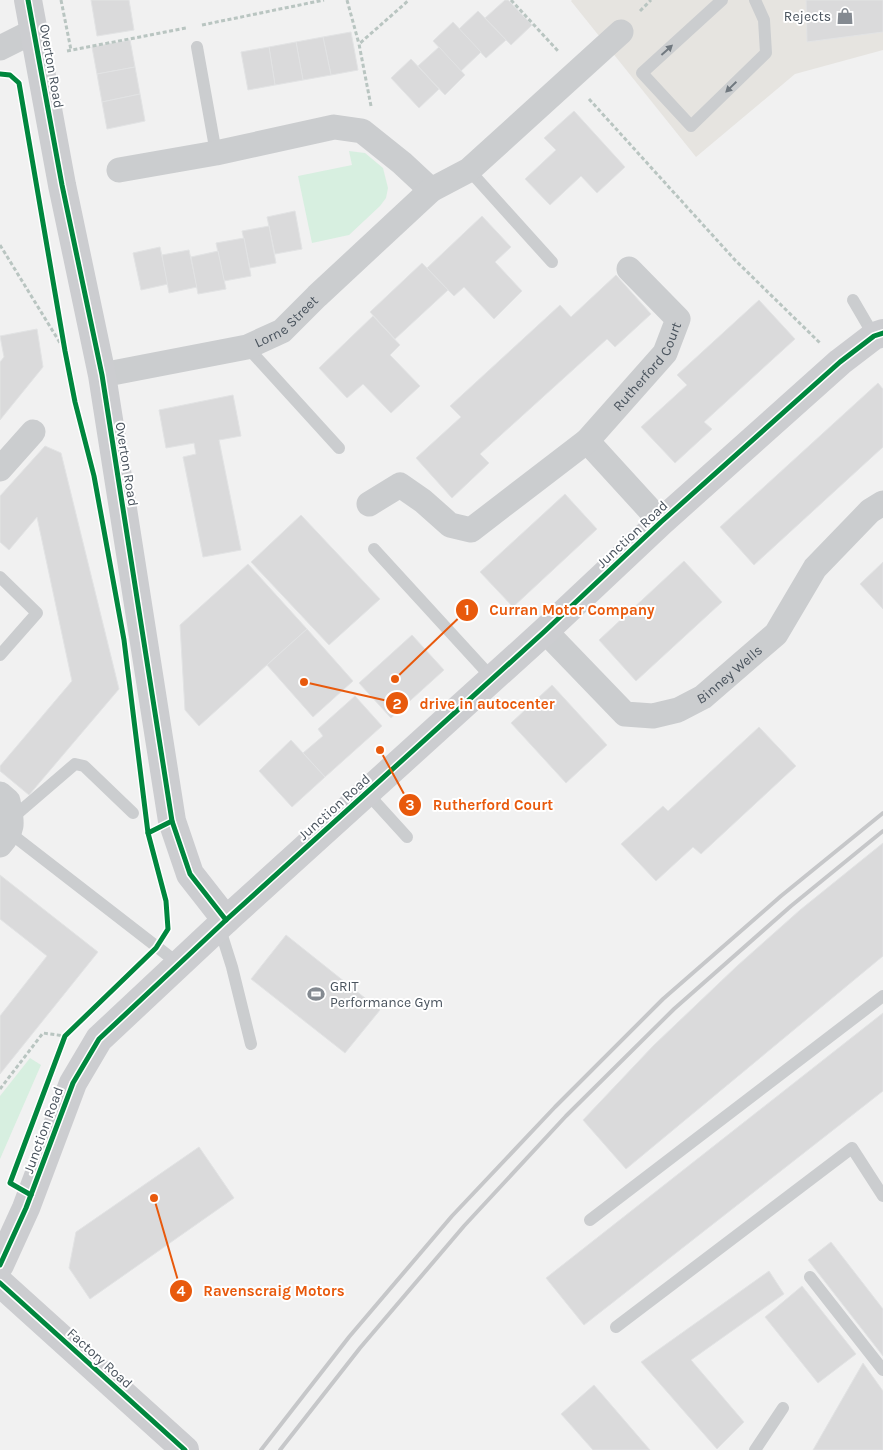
<svg xmlns="http://www.w3.org/2000/svg" width="883" height="1450" font-family="Karla,sans-serif">
  <style>
    .commercial { fill: #e6e4e0 }
    .green { fill: #d7efe0 }
    .building { fill: #dadadb; stroke: #e2e3e4 }
    .lines { fill: none; stroke-linecap: round; stroke-linejoin: round }
    .path { stroke: #b9c5c1; stroke-width: 3; stroke-dasharray: 4 2.5; stroke-linecap: butt }
    .lane { stroke: #cbcdcf; stroke-width: 12 }
    .street { stroke: #cbcdcf; stroke-width: 25 }
    .secondary { stroke: #cccdd0; stroke-width: 28 }
    .rail { stroke: #c6c7c9; stroke-width: 4 }
    .cycleway-casing { stroke: #fff; stroke-width: 8 }
    .cycleway { stroke: #00873e; stroke-width: 5 }
    .oneway { fill: #70787f }
    .labels { text-anchor: middle; stroke-width: 4; stroke-linejoin: round; paint-order: stroke }
    .poi-label { font-size: 14px; fill: #49535d; stroke: #fff; text-anchor: end }
    .street-label { font-size: 14px; fill: #49535d; stroke: #fff }
    .leader { fill: none; stroke: #e8590c; stroke-width: 2 }
    .callout-dot { fill: #e8590c; stroke: #fff; stroke-width: 2 }
    .mark-label { font-size: 15px; text-anchor: middle; font-weight: bold; fill: #fff }
    .callout-label { font-size: 15px; text-anchor: middle; font-weight: bold; fill: #e8590c; stroke: #fff; stroke-width: 4; stroke-linejoin: round; paint-order: stroke }
  </style>
  <rect width="100%" height="100%" fill="#f1f1f1"/>
  <!-- commercial -->
  <polygon class="commercial" points="572,0 883,0 883,50 795,74 696,157 571,1"/>
  <!-- green -->
  <g class="green">
    <polygon points="349,151 365,153 383,168 388,188 386,198 380,206 349,235 312,243 298,176 352,165"/>
    <polygon points="30,1058 41,1065 0,1159 0,1096"/>
  </g>
  <!-- building -->
  <g class="building">
    <polygon points="91,0 129,0 134,30 97,36"/>
    <polygon points="505,0 508,0 532,25 511,45 485,18"/>
    <polygon points="806,0 883,0 883,32 807,42"/>
    <polygon points="478,11 506,40 486,58 459,29"/>
    <polygon points="453,22 481,52 461,71 433,41"/>
    <polygon points="351,32 358,70 331,75 323,37"/>
    <polygon points="323,37 331,75 303,80 296,42"/>
    <polygon points="130,40 135,67 97,74 92,47"/>
    <polygon points="296,42 303,80 275,85 269,47"/>
    <polygon points="269,47 275,85 248,90 241,52"/>
    <polygon points="439,47 465,75 445,95 418,66"/>
    <polygon points="411,59 439,89 419,108 391,78"/>
    <polygon points="135,67 140,94 102,102 97,74"/>
    <polygon points="140,94 145,121 107,129 102,102"/>
    <polygon points="574,111 625,167 597,193 581,176 550,205 525,179 556,150 544,138"/>
    <polygon points="295,211 302,249 275,254 267,217"/>
    <polygon points="482,216 511,247 495,262 522,291 494,319 464,287 454,296 427,268"/>
    <polygon points="269,226 276,263 250,268 242,231"/>
    <polygon points="244,238 251,276 224,281 216,243"/>
    <polygon points="160,247 168,284 141,290 133,253"/>
    <polygon points="189,250 197,287 169,293 162,255"/>
    <polygon points="218,251 226,289 198,294 191,257"/>
    <polygon points="422,263 448,290 395,339 370,312"/>
    <polygon points="616,275 651,314 615,347 607,339 480,454 489,463 452,498 416,458 461,417 450,406 560,305 571,317"/>
    <polygon points="759,300 795,339 704,422 712,429 675,463 641,427 687,385 677,375"/>
    <polygon points="373,316 400,345 390,355 420,386 391,413 363,384 347,398 319,368"/>
    <polygon points="37,329 43,367 0,420 0,362 4,357 0,336"/>
    <polygon points="878,383 883,389 883,447 754,565 720,527"/>
    <polygon points="233,395 241,436 219,440 241,550 203,557 183,457 196,454 194,443 166,448 159,410"/>
    <polygon points="45,446 61,453 119,689 29,795 0,771 0,766 72,681 37,517 9,550 0,542 0,496"/>
    <polygon points="565,494 597,529 513,607 480,572"/>
    <polygon points="301,515 380,599 329,645 251,562"/>
    <polygon points="684,561 722,602 636,681 599,640"/>
    <polygon points="883,562 883,609 860,584"/>
    <polygon points="248,564 307,629 199,726 185,710 180,625"/>
    <polygon points="307,629 353,681 313,717 267,665"/>
    <polygon points="412,635 444,670 391,718 359,683"/>
    <polygon points="552,685 607,745 566,783 511,723"/>
    <polygon points="355,696 382,726 325,777 303,753 323,736 318,729"/>
    <polygon points="759,727 796,766 701,854 693,847 656,881 621,844 663,806 668,811"/>
    <polygon points="291,740 325,777 292,807 259,771"/>
    <polygon points="883,843 883,956 626,1169 583,1120 654,1045 737,966 800,910"/>
    <polygon points="0,875 98,952 0,1074 0,1016 47,956 0,919"/>
    <polygon points="286,935 380,1010 345,1053 251,979"/>
    <polygon points="883,1013 883,1091 584,1325 546,1278"/>
    <polygon points="199,1147 234,1198 90,1299 69,1268 76,1232"/>
    <polygon points="831,1242 883,1309 883,1356 808,1260"/>
    <polygon points="769,1271 784,1294 691,1360 744,1422 717,1449 641,1362"/>
    <polygon points="802,1286 856,1354 818,1383 765,1317"/>
    <polygon points="863,1363 883,1391 883,1450 813,1450"/>
    <polygon points="594,1385 650,1450 593,1450 561,1414"/>
  </g>
  <g class="lines">
    <!-- path -->
    <g class="path">
      <polyline points="61,0 71,50"/>
      <polyline points="347,0 359,44"/>
      <polyline points="511,0 558,51"/>
      <polyline points="640,11 651,0"/>
      <polyline points="202,25 324,0"/>
      <polyline points="67,51 186,28"/>
      <polyline points="589,99 735,260 820,343"/>
      <polyline points="371,106 359,44 409,0"/>
      <polyline points="0,245 65,351"/>
      <polyline points="0,1089 43,1033 65,1036"/>
    </g>
    <!-- lane -->
    <g class="lane">
      <polyline points="722,0 642,73 691,126 766,53 764,20 755,0"/>
      <polyline points="197,47 216,153"/>
      <polyline points="469,170 552,262"/>
      <polyline points="853,300 874,336"/>
      <polyline points="247,347 339,448"/>
      <polyline points="374,549 493,679"/>
      <polyline points="0,577 37,613 0,655"/>
      <polyline points="367,793 407,837"/>
      <polyline points="11,819 75,764 84,766 133,813"/>
      <polyline points="10,833 179,964"/>
      <polyline points="219,926 232,967 251,1044"/>
      <polyline points="590,1220 883,996"/>
      <polyline points="810,1277 883,1370"/>
      <polyline points="616,1327 852,1148 883,1196"/>
      <polyline points="755,1450 783,1408"/>
    </g>
    <!-- street -->
    <g class="street">
      <polyline points="0,48 34,31"/>
      <polyline points="119,170 216,153 334,127 362,131 402,163 431,190"/>
      <path id="s1" d="M 102,375 L 247,347 L 282,331 L 317,296 L 431,190 L 469,170 L 621,32"/>
      <polyline points="587,441 661,522"/>
      <polyline points="0,469 33,432"/>
      <path id="s2" d="M 369,504 L 400,485 L 423,501 L 450,525 L 471,530 L 587,441 L 665,353 L 678,319 L 629,269"/>
      <path id="s3" d="M 545,631 L 625,714 L 653,716 L 678,710 L 703,697 L 776,634 L 815,568 L 870,511 L 883,503"/>
      <path d="M 0,794 L 8,801 C 12,822 15,828 0,845"/>
    </g>
    <!-- secondary -->
    <g class="secondary">
      <polyline points="28,0 62,185 102,375 172,821 190,874 226,920"/>
      <polyline points="0,1265 26,1208 73,1083 99,1039 226,920 545,631 661,522 840,362 874,336 883,333"/>
      <polyline points="0,1283 185,1450"/>
    </g>
    <!-- rail -->
    <g class="rail">
      <polyline points="261,1450 349,1337 452,1216 555,1107 663,999 781,896 883,813"/>
      <polyline points="280,1450 360,1348 464,1226 566,1116 674,1009 791,906 883,831"/>
    </g>
    <!-- cycleway casing -->
    <g class="cycleway-casing">
      <g id="cycleway">
        <polyline points="28,0 62,185 102,375 172,821 190,874 226,920"/>
        <polyline points="0,74 10,75 19,83 65,351 75,402 94,476 124,640 148,833"/>
        <polyline points="31,1195 10,1183 65,1036 156,948 168,929 166,901 148,833 172,821"/>
        <polyline points="0,1265 26,1208 73,1083 99,1039 226,920 545,631 661,522 840,362 874,336 883,333"/>
        <polyline points="0,1283 185,1450"/>
      </g>
    </g>
    <!-- cycleway -->
    <use href="#cycleway" class="cycleway"/>
  </g>
  <!-- one-way arrows -->
  <defs><path id="oneway-solid" d="M-6-.8H1V-3.2L6.5 0L1 3.2V.8H-6Z" transform="scale(1.25)"/></defs>
  <g class="oneway">
    <use href="#oneway-solid" transform="translate(667 50) rotate(-42)"/>
    <use href="#oneway-solid" transform="translate(731 87) rotate(136)"/>
  </g>
  <!-- icons -->
  <defs>
    <g id="shop-bare" transform="scale(1.35)"><path d="M-5-2.5h2.3a2.7 3.5 0 0 1 5.4 0H5L5.5 6h-11ZM-1.5-2.5h3a1.5 2.3 0 0 0-3 0Z" fill="#848a91" stroke="#fff" stroke-width="2.5" paint-order="stroke"/></g>
    <g id="stadium-bare" transform="scale(1.35)"><path d="M0-5a6.5 5 0 1 0 0 10a6.5 5 0 1 0 0-10ZM-3.5-1.8h7v3.6h-7Z" fill="#848a91" stroke="#fff" stroke-width="2.5" paint-order="stroke"/></g>
  </defs>
  <g fill-rule="evenodd">
    <use href="#shop-bare" x="845" y="16"/>
    <use href="#stadium-bare" x="316" y="994"/>
  </g>
  <g class="labels">
    <!-- poi labels -->
    <g class="poi-label">
      <text x="831" y="21">Rejects</text>
      <text x="330" y="991" text-anchor="start">GRIT<tspan x="330" dy="16">Performance Gym</tspan></text>
    </g>
    <!-- street labels -->
    <g class="street-label">
      <text transform="translate(52 66) rotate(80)" y="5">Overton Road</text>
      <text dy="5" stroke="none"><textPath href="#s1" startOffset="195">Lorne Street</textPath></text>
      <text dy="5" stroke="none"><textPath href="#s2" startOffset="365">Rutherford Court</textPath></text>
      <text transform="translate(127 464) rotate(81)" y="5">Overton Road</text>
      <text transform="translate(632 534) rotate(-43)" y="5">Junction Road</text>
      <text dy="5" stroke="none"><textPath href="#s3" startOffset="232">Binney Wells</textPath></text>
      <text transform="translate(334 807) rotate(-42)" y="5">Junction Road</text>
      <text transform="translate(43 1130) rotate(-70)" y="5">Junction Road</text>
      <text transform="translate(100 1358) rotate(42)" y="5">Factory Road</text>
    </g>
  </g>
  <!-- callouts -->
  <path class="leader" d="M395 679L467 610M304 682L397 703M380 750L410 805M154 1198L181 1291"/>
  <g class="callout-dot">
    <circle cx="395" cy="679" r="5"/>
    <circle cx="304" cy="682" r="5"/>
    <circle cx="380" cy="750" r="5"/>
    <circle cx="154" cy="1198" r="5"/>
    <circle cx="467" cy="610" r="12"/>
    <circle cx="397" cy="703" r="12"/>
    <circle cx="410" cy="805" r="12"/>
    <circle cx="181" cy="1291" r="12"/>
  </g>
  <g class="mark-label">
    <text x="467" y="615">1</text>
    <text x="397" y="709">2</text>
    <text x="410" y="810">3</text>
    <text x="181" y="1296">4</text>
  </g>
  <g class="callout-label">
    <text x="572" y="615">Curran Motor Company</text>
    <text x="487" y="709">drive in autocenter</text>
    <text x="493" y="810">Rutherford Court</text>
    <text x="274" y="1296">Ravenscraig Motors</text>
  </g>
</svg>
